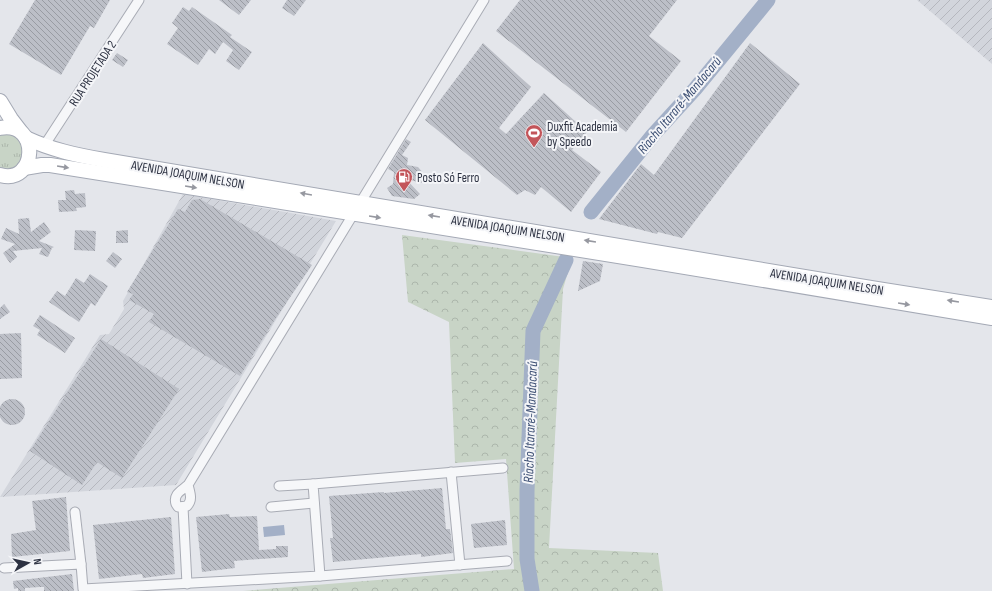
<svg xmlns="http://www.w3.org/2000/svg" width="992" height="591" font-family="'Sofia Sans Condensed',sans-serif">
  <style>
    .industrial { fill: url(#industrial-furrows) }
    .grass { fill: url(#grass-tufts) }
    .forest { fill: url(#forest-crowns) }
    .water { fill: #a3b0c7 }
    .lines { fill: none; stroke-linecap: round; stroke-linejoin: round }
    .river { stroke: #a3b0c7; stroke-width: 15 }
    .building { fill: url(#building-back-hatch) }
    .minor-casing { stroke: #a9acb5; stroke-width: 11 }
    .primary-casing { stroke: #a4a9b5; stroke-width: 16 }
    .minor { stroke: #f6f7f9; stroke-width: 9 }
    .primary { stroke: #fff; stroke-width: 14 }
    .oneway { fill: #9698a0 }
    .labels { text-anchor: middle; stroke-width: 4; stroke-linejoin: round; paint-order: stroke }
    .street-label { font-size: 13px; fill: #2d3242; stroke: #f4f5f8 }
    .poi-label { font-size: 13px; fill: #2d3242; stroke: #f4f5f8; text-anchor: start }
    .water-label { font-size: 14px; font-style: italic; fill: #3a4d72; stroke: #f4f5f8 }
  </style>
  <defs>
    <pattern id="industrial-furrows" width="10" height="10" patternUnits="userSpaceOnUse"><rect width="10" height="10" fill="#d2d5dc"/><path d="M-1 1l2-2M0 10L10 0M9 11l2-2" fill="none" stroke="#b5b7be"/></pattern>
    <pattern id="grass-tufts" width="24" height="20" patternUnits="userSpaceOnUse"><rect width="24" height="20" fill="#c8d4c6"/><path d="M3 7l-1-3M5 7V3M7 7l1-3M15 17l-1-3M17 17v-4M19 17l1-3" fill="none" stroke="#acb6ab"/></pattern>
    <pattern id="forest-crowns" width="20" height="18" patternUnits="userSpaceOnUse"><rect width="20" height="18" fill="#c8d4c6"/><path d="M2 6a3 3 0 1 1 6 0M12 15a3 3 0 1 1 6 0" fill="none" stroke="#acb6ab"/></pattern>
    <pattern id="building-back-hatch" width="6" height="6" patternUnits="userSpaceOnUse"><rect width="6" height="6" fill="#bcbfc7"/><path d="M-1 5l2 2M0 0l6 6M5-1l2 2" fill="none" stroke="#999ca3"/></pattern>
  </defs>
  <rect width="100%" height="100%" fill="#e4e6eb"/>
  <!-- industrial -->
  <g class="industrial">
    <polygon points="917,0 992,0 992,64"/>
    <polygon points="183,194 336,221 176,485 0,497 100,335 109,334 124,309 123,301"/>
  </g>
  <!-- grass -->
  <polygon class="grass" points="0,132 11,132 25,145 18,168 0,172"/>
  <!-- forest -->
  <polygon class="forest" points="402,235 572,258 563,289 549,548 658,553 663,591 243,591 514,569 506,459 455,463 449,322 408,302"/>
  <!-- water -->
  <polygon class="water" points="284,525 285,535 264,537 263,527"/>
  <g class="lines">
    <!-- river -->
    <g class="river">
      <polyline points="591,212 653,135 695,89 768,0"/>
      <polyline points="532,591 527,559 527,491 533,331 566,260"/>
    </g>
  </g>
  <!-- building -->
  <g class="building">
    <polygon points="35,0 110,0 94,28 90,26 61,75 9,44"/>
    <polygon points="219,0 251,0 239,15"/>
    <polygon points="287,0 306,0 294,16 282,8"/>
    <polygon points="520,0 677,0 649,36 681,61 626,132 496,31"/>
    <polygon points="183,7 189,11 192,7 232,35 230,37 252,52 239,70 226,61 233,50 223,42 215,54 209,49 198,65 167,44 178,28 172,23"/>
    <polygon points="483,43 531,87 499,128 506,134 544,93 587,132 572,150 601,172 571,212 541,187 535,195 525,190 517,195 425,120"/>
    <polygon points="750,43 800,84 682,238 658,232 657,234 599,219 641,164 654,175"/>
    <polygon points="117,53 128,60 123,67 112,60"/>
    <polygon points="406,139 411,142 402,155 408,158 407,165 418,167 424,174 422,183 406,179 420,194 414,199 392,196 387,188 393,184 394,172 388,169"/>
    <polygon points="74,190 75,194 85,193 86,207 76,208 77,211 59,212 58,200 66,200 65,191"/>
    <polygon points="200,199 312,265 274,321 240,376 149,322 154,314 129,300 133,294 127,292 178,209 185,212 192,200"/>
    <polygon points="29,218 31,232 44,222 51,232 39,241 54,247 52,248 48,257 39,254 42,248 13,251 17,257 10,263 3,253 15,244 1,239 6,228 19,234 18,219"/>
    <polygon points="75,230 96,231 95,251 74,250"/>
    <polygon points="128,230 128,243 116,243 116,231"/>
    <polygon points="113,252 122,259 115,268 106,261"/>
    <polygon points="583,261 603,264 600,281 578,291"/>
    <polygon points="90,274 108,286 95,306 91,303 79,322 49,302 57,291 65,296 76,278 84,283"/>
    <polygon points="4,304 10,312 0,319 0,308"/>
    <polygon points="40,315 75,338 65,353 37,335 40,330 33,326"/>
    <polygon points="21,333 22,378 0,379 0,334"/>
    <polygon points="101,339 179,389 122,478 97,462 82,485 30,451"/>
    <circle cx="12" cy="412" r="13"/>
    <polygon points="442,488 446,529 450,529 453,553 421,557 421,554 333,562 330,538 333,538 329,496 384,492 384,493"/>
    <polygon points="66,497 70,551 12,557 11,534 36,530 32,501"/>
    <polygon points="229,514 230,517 257,516 259,550 276,549 276,546 288,546 288,557 234,561 235,568 202,572 196,517"/>
    <polygon points="171,517 175,574 143,578 142,574 99,579 93,525"/>
    <polygon points="505,520 507,545 474,548 471,524"/>
    <polygon points="72,574 74,591 44,591 44,587 40,587 25,588 25,591 18,591 18,588 14,589 13,581"/>
  </g>
  <g class="lines">
    <!-- minor casing -->
    <g class="minor-casing">
      <g id="minor">
        <polyline points="44,146 139,0"/>
        <polyline points="451,472 460,565"/>
        <path d="M 188,485 C 190,493 193,500 187,506 L 178,507 L 176,504 C 173,494 181,491 188,485 L 484,0"/>
        <polyline points="279,486 313,484"/>
        <polyline points="183,507 187,584"/>
        <polyline points="271,507 314,503"/>
        <polyline points="75,512 81,564"/>
        <polyline points="4,568 81,564 83,589 320,576 313,484 503,468"/>
        <polyline points="320,576 507,561"/>
      </g>
    </g>
    <!-- primary casing -->
    <g class="primary-casing">
      <g id="primary">
        <polyline points="0,101 11,119 21,132"/>
        <path d="M 0,128 C 41,120 37,186 0,175"/>
        <path d="M 26,138 C 52,150 76,155 104,160 L 877,289 L 992,307"/>
        <polyline points="24,168 42,165 50,165 643,260 992,318"/>
      </g>
    </g>
    <!-- minor -->
    <use href="#minor" class="minor"/>
    <!-- primary -->
    <use href="#primary" class="primary"/>
  </g>
  <!-- one-way arrows -->
  <defs><path id="oneway-solid" d="M-6-.8H1V-3.2L6.5 0L1 3.2V.8H-6Z"/></defs>
  <g class="oneway">
    <use href="#oneway-solid" transform="translate(63 167) rotate(9)"/>
    <use href="#oneway-solid" transform="translate(191 187) rotate(9)"/>
    <use href="#oneway-solid" transform="translate(306 194) rotate(-170)"/>
    <use href="#oneway-solid" transform="translate(434 216) rotate(-171)"/>
    <use href="#oneway-solid" transform="translate(375 217) rotate(9)"/>
    <use href="#oneway-solid" transform="translate(590 241) rotate(-171)"/>
    <use href="#oneway-solid" transform="translate(953 301) rotate(-171)"/>
    <use href="#oneway-solid" transform="translate(904 304) rotate(9)"/>
  </g>
  <!-- icons -->
  <defs>
    <g id="stadium-pin" transform="scale(0.9)"><path d="M0 17L-7.5 6A9.5 9.5 0 1 1 7.5 6Z" fill="#c3555a" stroke="#f4f5f8"/><path d="M0-5a6.5 5 0 1 0 0 10a6.5 5 0 1 0 0-10ZM-3.5-1.8h7v3.6h-7Z" fill="#fff"/></g>
    <g id="fuel-pin" transform="scale(0.9)"><path d="M0 17L-7.5 6A9.5 9.5 0 1 1 7.5 6Z" fill="#c3555a" stroke="#f4f5f8"/><path d="M-5.5-6h7V0h2V4h1.3V-2.5L3-4.5l.8-.8L6-3V5H2.5V1h-1V6h-7ZM-4.2-4.7v3.2H.2V-4.7Z" fill="#fff"/></g>
  </defs>
  <g fill-rule="evenodd">
    <use href="#stadium-pin" x="534" y="133"/>
    <use href="#fuel-pin" x="404" y="177"/>
  </g>
  <g class="labels">
    <!-- street labels -->
    <g class="street-label">
      <text transform="translate(92 73) rotate(-57)" y="5">RUA PROJETADA 2</text>
      <text transform="translate(188 174) rotate(10)" y="5">AVENIDA JOAQUIM NELSON</text>
      <text transform="translate(508 228) rotate(9)" y="5">AVENIDA JOAQUIM NELSON</text>
      <text transform="translate(827 281) rotate(9)" y="5">AVENIDA JOAQUIM NELSON</text>
    </g>
    <!-- poi labels -->
    <g class="poi-label">
      <text x="547" y="131">Duxfit Academia<tspan x="547" dy="15">by Speedo</tspan></text>
      <text x="417" y="182">Posto Só Ferro</text>
    </g>
    <!-- water labels -->
    <g class="water-label">
      <text transform="translate(679 105) rotate(-50)" y="5">Riacho Itararé-Mandacarú</text>
      <text transform="translate(530 422) rotate(-88)" y="5">Riacho Itararé-Mandacarú</text>
    </g>
  </g>
  <!-- north arrow -->
  <g transform="translate(28 563) rotate(82)" stroke="#f4f5f8" stroke-width="3" paint-order="stroke">
  <path d="M0-3L7 15L0 10L-7 15Z" fill="#2d3242"/>
  <text y="-6" font-size="11" font-weight="bold" text-anchor="middle" fill="#2d3242">N</text>
  </g>
</svg>
